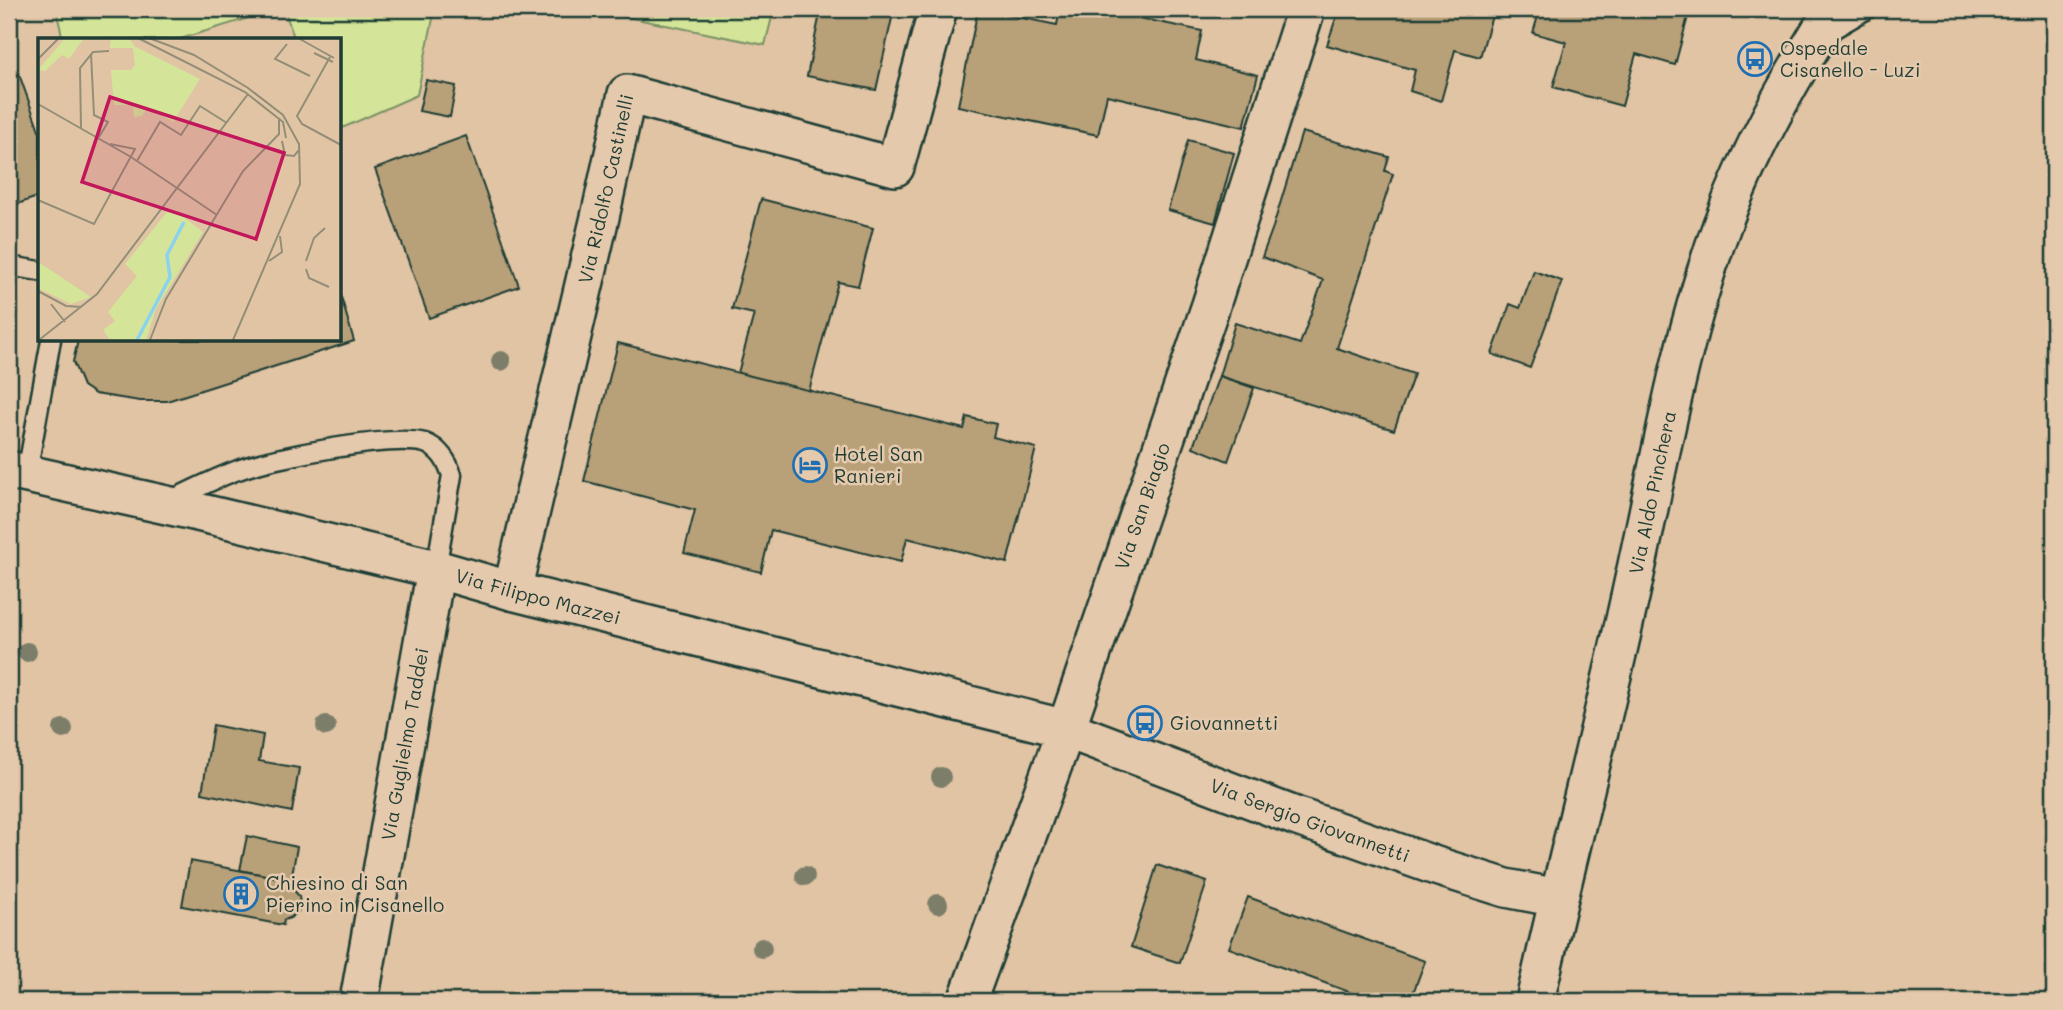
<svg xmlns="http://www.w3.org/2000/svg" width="2063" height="1010" font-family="Mali,sans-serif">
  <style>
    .green { fill: #d4e599; stroke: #7a9166; stroke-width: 2 }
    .building { fill: #b8a079; stroke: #1f3d34; stroke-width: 2 }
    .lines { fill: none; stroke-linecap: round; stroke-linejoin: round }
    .service-casing { stroke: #1f3d34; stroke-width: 23 }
    .minor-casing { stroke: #1f3d34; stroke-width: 42 }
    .service { stroke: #e5c9ac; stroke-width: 18 }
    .minor { stroke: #e5c9ac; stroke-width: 37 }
    .tree { fill: #7b7e69 }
    .labels { text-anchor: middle; stroke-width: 5; stroke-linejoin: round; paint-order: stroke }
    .poi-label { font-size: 19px; fill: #1f3d34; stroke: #e5c9ac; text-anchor: start }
    .street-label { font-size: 19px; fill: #1f3d34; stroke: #e5c9ac }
    .inset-river { fill: none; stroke: #8bd3ed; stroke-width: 3.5 }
    .inset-road { fill: none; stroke: #938e77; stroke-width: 2 }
    .view { fill: #c2185b; fill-opacity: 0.15; stroke: #c2185b; stroke-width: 3.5 }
    .inset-edge { fill: none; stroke: #1f3d34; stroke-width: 3.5 }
  </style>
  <rect width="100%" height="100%" fill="#e1c4a4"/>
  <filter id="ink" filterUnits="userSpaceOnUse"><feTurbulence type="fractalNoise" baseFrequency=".0143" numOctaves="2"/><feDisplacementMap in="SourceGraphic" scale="14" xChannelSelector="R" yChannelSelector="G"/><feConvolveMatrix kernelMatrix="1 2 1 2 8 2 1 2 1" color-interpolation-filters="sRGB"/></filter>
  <g filter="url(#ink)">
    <!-- green -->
    <g class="green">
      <polygon points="56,9 278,9 177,40 63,40"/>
      <polygon points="284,9 435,9 417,95 340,129 340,40 295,40"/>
      <polygon points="587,9 774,9 765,45"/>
    </g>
    <!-- building -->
    <g class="building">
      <polygon points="821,9 894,9 876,90 807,76"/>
      <polygon points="978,9 1057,25 1060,9 1096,9 1202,31 1196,60 1258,75 1244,127 1107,95 1098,135 958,106"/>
      <polygon points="1339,9 1494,9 1480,57 1455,50 1441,101 1410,91 1415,70 1327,45"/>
      <polygon points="1540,9 1690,9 1675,65 1636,54 1622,106 1553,87 1566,42 1533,33"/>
      <polygon points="9,46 40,133 40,196 9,207"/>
      <polygon points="426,80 456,86 450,117 419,111"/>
      <polygon points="1302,132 1389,157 1385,171 1393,174 1337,348 1414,374 1394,430 1219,376 1235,323 1300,344 1323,280 1262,257 1273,227"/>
      <polygon points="466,136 519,286 429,318 375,169"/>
      <polygon points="1188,140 1234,153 1215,223 1168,210"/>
      <polygon points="761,199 873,228 858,286 838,282 809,391 738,373 754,314 732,309"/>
      <polygon points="1534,271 1562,281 1530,368 1492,354 1510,304 1520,308"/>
      <polygon points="340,293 354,341 167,401 140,401 95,394 83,386 73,362 78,340 340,340"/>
      <polygon points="618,343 964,429 967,417 996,424 993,437 1036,448 1007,563 907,538 901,562 771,530 761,572 684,553 695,510 584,481"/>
      <polygon points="1219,376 1254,388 1228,461 1193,447"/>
      <polygon points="213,725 263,735 259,761 299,768 292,812 202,793"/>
      <polygon points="247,836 297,847 291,880 240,870"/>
      <polygon points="190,861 291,880 290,886 299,896 300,906 298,912 290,918 284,920 283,925 182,906"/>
      <polygon points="1157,865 1207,882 1180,963 1131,947"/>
      <polygon points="1248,897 1425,961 1410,1001 1374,1001 1229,948"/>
    </g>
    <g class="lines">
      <!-- service casing -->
      <g class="service-casing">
        <g id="service">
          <polyline points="1828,32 1867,9"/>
          <polyline points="9,266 40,271"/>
          <polyline points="27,473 51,340"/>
          <path d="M 169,501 C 192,491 215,478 238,470 C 272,457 392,434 425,443 C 439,448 448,462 452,475 L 436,569"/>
        </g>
      </g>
      <!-- minor casing -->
      <g class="minor-casing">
        <g id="minor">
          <path id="s1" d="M 9,470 L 189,510 L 436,569 L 512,591 L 1066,729 L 1295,816 L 1436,866 L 1506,888 L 1558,898"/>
          <path id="s2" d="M 512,591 L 600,217 L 627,94 L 895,167 L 938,9"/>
          <path id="s3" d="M 359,1001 L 436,569"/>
          <path id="s4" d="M 967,1001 L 1066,729 L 1211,305 L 1306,9"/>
          <path id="s5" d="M 1535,1001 C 1564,872 1597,744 1626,615 C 1656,485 1676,350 1722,225 C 1750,149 1791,77 1834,9"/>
        </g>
      </g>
      <!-- service -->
      <use href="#service" class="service"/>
      <!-- minor -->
      <use href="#minor" class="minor"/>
    </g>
    <!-- trees -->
    <g class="tree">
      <circle cx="501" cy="361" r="10"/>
      <circle cx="27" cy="652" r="10"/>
      <circle cx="326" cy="726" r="10"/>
      <circle cx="63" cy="729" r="10"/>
      <circle cx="941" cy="777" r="10"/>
      <circle cx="805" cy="876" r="10"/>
      <circle cx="938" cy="904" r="10"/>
      <circle cx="762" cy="948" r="10"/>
    </g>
  </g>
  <!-- icons -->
  <defs>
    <g id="bus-ring" transform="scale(1.75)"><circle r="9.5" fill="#e5c9ac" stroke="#1f6fb2" stroke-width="1.5"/><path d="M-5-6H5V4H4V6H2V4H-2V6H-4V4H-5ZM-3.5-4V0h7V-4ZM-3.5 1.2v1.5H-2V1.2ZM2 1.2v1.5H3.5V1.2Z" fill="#1f6fb2"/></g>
    <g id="hotel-ring" transform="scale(1.75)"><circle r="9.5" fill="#e5c9ac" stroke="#1f6fb2" stroke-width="1.5"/><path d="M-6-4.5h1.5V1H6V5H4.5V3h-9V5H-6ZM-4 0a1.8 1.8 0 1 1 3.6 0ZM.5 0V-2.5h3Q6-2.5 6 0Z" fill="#1f6fb2"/></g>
    <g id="building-ring" transform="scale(1.75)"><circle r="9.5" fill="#e5c9ac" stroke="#1f6fb2" stroke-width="1.5"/><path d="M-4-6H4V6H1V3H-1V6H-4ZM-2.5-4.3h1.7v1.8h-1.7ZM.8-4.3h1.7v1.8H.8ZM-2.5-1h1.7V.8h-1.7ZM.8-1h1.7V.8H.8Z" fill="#1f6fb2"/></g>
  </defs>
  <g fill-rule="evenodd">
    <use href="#bus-ring" x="1755" y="59"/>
    <use href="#hotel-ring" x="810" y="465"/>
    <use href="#bus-ring" x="1145" y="723"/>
    <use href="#building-ring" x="241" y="894"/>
  </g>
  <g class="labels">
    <!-- poi labels -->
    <g class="poi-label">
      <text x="1780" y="55">Ospedale<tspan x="1780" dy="22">Cisanello - Luzi</tspan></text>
      <text x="834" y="461">Hotel San<tspan x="834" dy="22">Ranieri</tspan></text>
      <text x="1170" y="730">Giovannetti</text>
      <text x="266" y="890">Chiesino di San<tspan x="266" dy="22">Pierino in Cisanello</tspan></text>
    </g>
    <!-- street labels -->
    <g class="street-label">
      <text dy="7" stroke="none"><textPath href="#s2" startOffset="413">Via Ridolfo Castinelli</textPath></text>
      <text dy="7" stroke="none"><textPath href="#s5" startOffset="522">Via Aldo Pinchera</textPath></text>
      <text dy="7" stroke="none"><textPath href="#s4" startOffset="525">Via San Biagio</textPath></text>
      <text dy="7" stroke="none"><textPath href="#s1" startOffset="544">Via Filippo Mazzei</textPath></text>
      <text dy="7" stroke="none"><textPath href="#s3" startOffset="261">Via Guglielmo Taddei</textPath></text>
      <text dy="7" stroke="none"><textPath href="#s1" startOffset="1349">Via Sergio Giovannetti</textPath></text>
    </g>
  </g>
  <!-- overview -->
  <g transform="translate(38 38)">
    <rect width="303" height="303" fill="#e1c4a4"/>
    <path d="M 27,0 L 46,0 L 31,21 L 24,17 L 7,33 L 0,32 ZM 73,0 L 91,0 L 96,8 L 162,41 L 135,84 L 110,69 L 104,78 L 96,79 L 95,67 L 76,67 L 73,32 L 93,32 L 97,27 L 95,10 L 72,10 ZM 129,174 L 143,177 L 165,194 L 118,271 L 108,302 L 72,302 L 65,292 L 77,283 L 70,274 L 99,238 L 87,226 ZM 0,224 L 14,233 L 53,259 L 33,266 L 0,250 Z" fill="#d4e599"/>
    <path class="inset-river" d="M 99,302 L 132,239 L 129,217 L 146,184"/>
    <path class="inset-road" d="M 100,0 L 207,54 L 245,84 L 248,100M 111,0 L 156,17 L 210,50 L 245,77 L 261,106 L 262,146 L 195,302M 260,0 L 296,20M 249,6 L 237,21 L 272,38M 276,15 L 295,24M 53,16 L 56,77 L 70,84 L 61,99M 292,19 L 259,78 L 264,86 L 303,107M 0,21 L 21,0M 0,66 L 93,119 L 179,177M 43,90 L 42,30 L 55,14 L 71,13M 244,103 L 247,117 L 256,118 L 261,112M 99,123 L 122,84 L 143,97 L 162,68 L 189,85M 0,162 L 56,186 L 97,111 L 72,106M 231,223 L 244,214 L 242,198M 268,223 L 276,200 L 287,190M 268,231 L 271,240 L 291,249M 0,253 L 28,268 L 44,269M 13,266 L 27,284M 1,302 L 59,256 L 210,56M 112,302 L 128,261 L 205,133 L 241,96 L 241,80"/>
    <path class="view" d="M 72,59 L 246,115 L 218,201 L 44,144 Z"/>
    <rect width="303" height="303" class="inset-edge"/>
  </g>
  <!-- margin -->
  <rect width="2063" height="1010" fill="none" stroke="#e5c9ac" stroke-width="35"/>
  <rect x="18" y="18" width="2028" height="975" fill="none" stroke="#1f3d34" stroke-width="2.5" filter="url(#ink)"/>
</svg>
